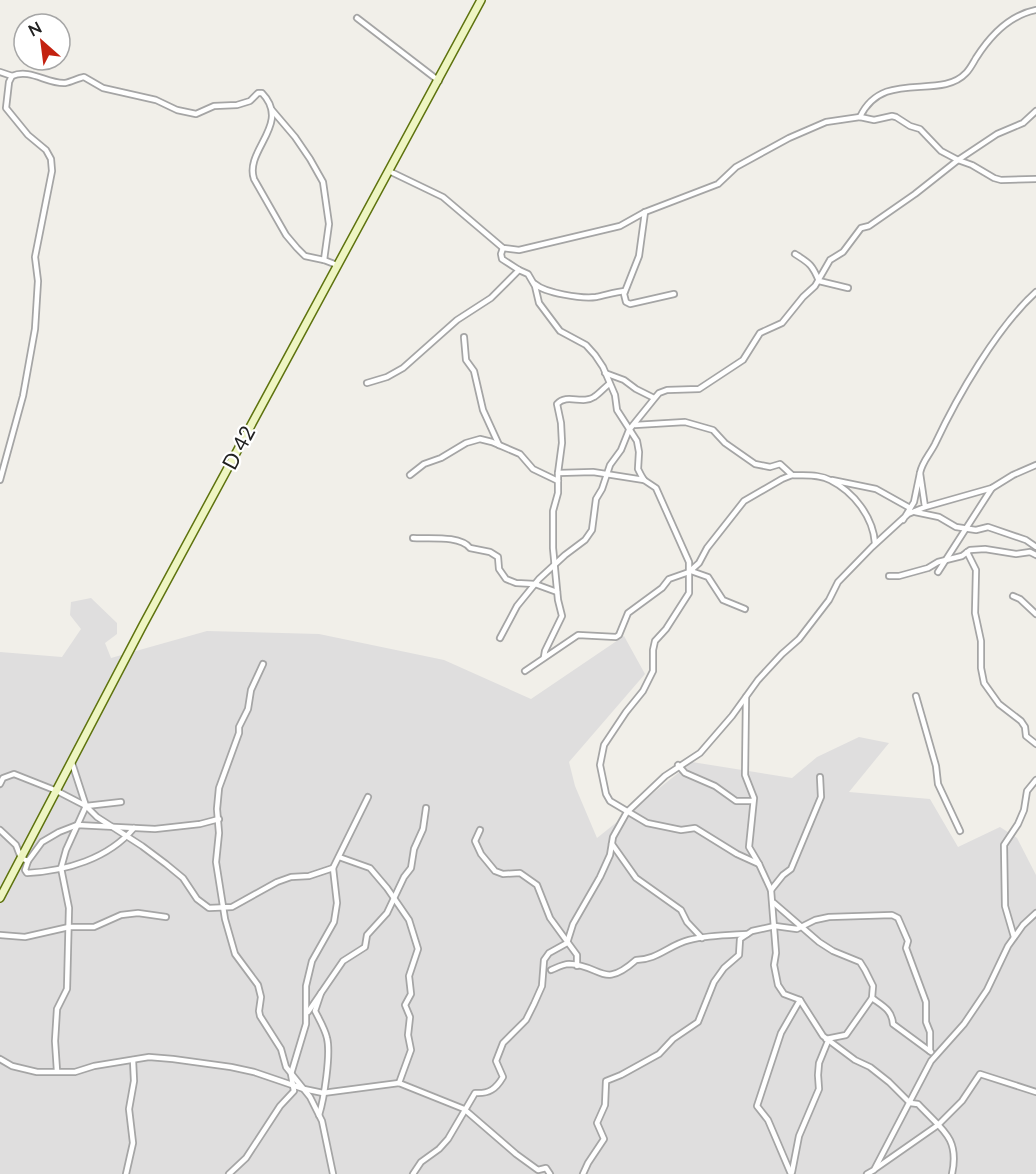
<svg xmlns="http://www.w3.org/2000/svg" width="1036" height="1174" font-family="Lato,sans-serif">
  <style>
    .residential { fill: #dfdede }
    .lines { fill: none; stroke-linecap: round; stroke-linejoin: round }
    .street-casing { stroke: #a5a5a5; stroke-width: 8 }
    .secondary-casing { stroke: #5e730e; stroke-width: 10 }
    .street { stroke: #fff; stroke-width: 4.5 }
    .secondary { stroke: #eef5c2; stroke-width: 7 }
    .labels { text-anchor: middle; stroke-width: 4.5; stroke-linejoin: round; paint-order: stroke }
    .street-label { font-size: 21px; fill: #212121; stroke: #fff }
  </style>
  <rect width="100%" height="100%" fill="#f1efe9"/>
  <!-- residential -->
  <polygon class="residential" points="91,598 117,623 117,634 105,643 111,658 207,631 319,634 444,660 531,699 624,636 645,674 569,762 575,786 597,838 692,762 792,778 817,757 859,737 889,743 849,792 930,799 958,847 1000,827 1017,838 1036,875 1036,1174 0,1174 0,652 62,657 81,629 70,615 71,602"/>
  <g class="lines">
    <!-- street casing -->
    <g class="street-casing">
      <g id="street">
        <polyline points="357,18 439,81"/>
        <polyline points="0,72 12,76"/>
        <polyline points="272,110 295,137 310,159 323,182 329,224 324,260"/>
        <path d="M 860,117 C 883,68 940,101 966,73 C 970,69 973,63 976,58 C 990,36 1010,15 1036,10"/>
        <polyline points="389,171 443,197 503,248 519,250 620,226 645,212 718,184 736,167 789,138 826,122 860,117 874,120 892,116 896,117 910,126 920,129 941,151 958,160 972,165 994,178 1001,180 1036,179"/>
        <polyline points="645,212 639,256 624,294 626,302 630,304 674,294"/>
        <path d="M 503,248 L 501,254 L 502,259 L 519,270 L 528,274 L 535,286 L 539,303 L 560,331 L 586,345 L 595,355 L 603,367 L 615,395 L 617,410 L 637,441 L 639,452 L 638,469 L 641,475 L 644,480 L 656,488 L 689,562 L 689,593 L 666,629 L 655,641 L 653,650 L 653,671 L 643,691 L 626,712 L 604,745 L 600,765 L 606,794 L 610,801 L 647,823 L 681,830 L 695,828 L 737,854 L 759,864 L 771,890 L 776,953 L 774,965 L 778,985 L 784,994 L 800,1000 L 823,1036 L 855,1060 L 870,1067 L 889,1082 L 910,1103 L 918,1104 C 941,1129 960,1137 952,1174"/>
        <path d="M 795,254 C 809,263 812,264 819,281 L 848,288"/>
        <path d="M 535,284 C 545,293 582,299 596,297 C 606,295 615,292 625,291"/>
        <polyline points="464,337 466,360 474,371 483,410 499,445"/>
        <polyline points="605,373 624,380 636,389 654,398"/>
        <polyline points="367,383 387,377 403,368 457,320 491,298 519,270"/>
        <path d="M 635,425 L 685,422 L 713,430 L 725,443 L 755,464 L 770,467 L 780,464 L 792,475 C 805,476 819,474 830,480 C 854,492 873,517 875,543"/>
        <polyline points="558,473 593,472 644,480"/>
        <path d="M 920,473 C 922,462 930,454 935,444 C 957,397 997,327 1036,292"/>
        <polyline points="410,475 424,464 441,458 466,443 480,439 492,442 520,454 533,469 558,481"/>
        <path d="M 0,480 L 23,396 L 35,329 L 38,281 L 35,257 L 52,171 L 51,159 L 46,150 L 28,135 L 6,108 L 9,82 L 12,76 C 30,68 47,84 65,83 C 71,82 78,78 84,77 L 103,88 L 156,100 L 177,110 L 196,114 L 214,106 L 237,105 L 250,101 L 258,93 L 262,93 C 292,124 244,150 254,179 L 286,235 L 297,248 L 305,256 L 324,260 L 337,265"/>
        <polyline points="832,480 876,489 910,508"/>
        <polyline points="925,507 992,488 1013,475 1036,465"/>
        <polyline points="915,512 939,517 956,527 976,530 988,527 1026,540 1036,547"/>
        <path d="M 413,538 C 429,539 460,535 470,548 L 490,552 L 498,557 L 499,569 L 506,579 L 516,583 L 535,584 L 557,592"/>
        <polyline points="967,552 976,570 975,613 981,641 981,668 984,683 999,704 1021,721 1025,727 1026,736 1036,744"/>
        <polyline points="691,571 708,577 723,600 745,609"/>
        <polyline points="938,572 992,488"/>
        <polyline points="889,576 899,576 928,568 938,562 962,556 970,550 985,549 1016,554 1030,552 1036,555"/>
        <polyline points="1013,596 1020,599 1036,614"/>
        <polyline points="500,638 517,606 539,579 565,555 585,540 592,530 596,499 602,489 610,465 621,450 629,430 654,399 659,393 667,390 699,389 743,360 760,333 782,323 803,297 815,286 830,260 843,252 861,228 869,226 915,194 958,160 997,134 1023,123 1036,111"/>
        <path d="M 544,657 L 545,651 L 562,616 L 558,600 L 553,548 L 553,511 L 558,493 L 558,473 L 562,443 L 561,423 L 557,404 C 567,393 582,405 594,397 C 599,394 604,388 609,384"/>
        <polyline points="263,664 251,690 248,709 239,727 239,733 219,788 217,809 219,833 216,862 225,919 235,954 258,985 261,997 259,1011 260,1016 281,1049 286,1067 310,1097 322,1121 333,1174"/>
        <polyline points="525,671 578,635 616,637 619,635 628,613 662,588 669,579 689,572 699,563 707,548 744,501 782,479 792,475"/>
        <polyline points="916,696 936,766 938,784 960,831"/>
        <polyline points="746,697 745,775 754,798 749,847 759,864"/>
        <polyline points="72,763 86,806 97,817 142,846 166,864 183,878 197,899 209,908 232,907 277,882 291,877 309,876 333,868"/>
        <polyline points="678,765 685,773 715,786 736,801 753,801"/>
        <polyline points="0,784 3,778 14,774 57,791 86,806 121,802"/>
        <polyline points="0,830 16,845 21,858 28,861 42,842 59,832 77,825 155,829 200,824 219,819"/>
        <polyline points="480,830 475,841 481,854 495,871 503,874 520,873 537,885 550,918 577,955 577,966"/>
        <polyline points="612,844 636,878 681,910 687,922 702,938"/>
        <polyline points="339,857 370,868 387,888 409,920 418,949 409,976 411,994 405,1005 410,1017 408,1035 411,1050 399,1083"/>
        <path d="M 28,861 L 25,870 L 27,873 C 66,871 108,859 134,828"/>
        <polyline points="771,890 783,875 791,869 821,797 820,777"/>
        <polyline points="774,903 819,942 833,951 860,962 865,970 873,986 872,998 846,1035 826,1039"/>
        <polyline points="0,935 25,937 69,927 94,927 121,915 138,913 166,917"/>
        <polyline points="1014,937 1005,906 1004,845 1018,824 1024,810 1027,791 1036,780"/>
        <path d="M 551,970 C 556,968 563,964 569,964 C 602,965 602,990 636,960 C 657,960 669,945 689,940 C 708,935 728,935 747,934"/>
        <path d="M 872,998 C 883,1006 892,1010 893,1024 L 931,1052"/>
        <polyline points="308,1012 343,961 365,947 367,935 387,913 404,877 411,868 414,849 423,829 426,808"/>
        <polyline points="0,1059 12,1066 37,1072 75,1072 94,1066 149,1057 173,1059 231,1067 254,1072 304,1089 323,1093 399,1083 464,1109 516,1154 538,1170 546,1168 550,1174"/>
        <polyline points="57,1071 55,1041 57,1009 67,989 69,908 61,868 66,850 86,806"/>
        <path d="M 319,1115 C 324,1099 331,1054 327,1038 C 325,1029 319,1019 315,1011 L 321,993"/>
        <polyline points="875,1169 938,1125 962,1101 980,1074 1036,1092"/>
        <polyline points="792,1172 799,1136 819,1089 818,1075 819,1063 828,1041"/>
        <polyline points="126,1174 133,1143 129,1109 134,1081 133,1060"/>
        <polyline points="229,1174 246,1158 280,1106 294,1091 291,1074 306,1024 306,986 312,961 334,922 337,903 333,868 368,797"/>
        <path d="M 413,1174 L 421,1162 L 439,1149 L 448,1139 L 475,1093 C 489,1094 496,1089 503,1077 L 496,1061 L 503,1043 L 526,1020 L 534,1004 L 542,986 L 544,960 L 549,953 L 567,943 L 573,924 L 600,877 L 610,855 L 613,837 L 627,812 L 665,776 L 700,753 L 732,716 L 758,680 L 782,654 L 799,639 L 829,600 L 838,582 L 872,547 L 908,514 L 925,507 L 920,473 L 914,502 L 903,520"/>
        <polyline points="583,1174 588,1163 604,1139 597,1123 605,1105 606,1081 621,1075 659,1054 673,1039 698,1022 714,982 724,968 739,955 740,939 752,931 775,926 797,929 815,920 829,917 892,915 898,918 908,941 906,948 926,1002 926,1022 930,1032 930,1051"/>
        <polyline points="791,1174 768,1120 757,1106 781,1033 800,1000"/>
        <polyline points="867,1174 874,1170 931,1061 964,1024 987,990 1008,946 1023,925 1036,913"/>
      </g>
    </g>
    <!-- secondary casing -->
    <g class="secondary-casing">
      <polyline id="secondary" points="0,898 143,625 481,0"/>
    </g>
    <!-- street -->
    <use href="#street" class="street"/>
    <!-- secondary -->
    <use href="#secondary" class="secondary"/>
  </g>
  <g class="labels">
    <!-- street labels -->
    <g class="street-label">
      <text transform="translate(239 448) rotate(-62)" y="7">D 42</text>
    </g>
  </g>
  <!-- north arrow -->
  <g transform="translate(42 42) rotate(332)"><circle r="28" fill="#ffffff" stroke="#a6a6a6" stroke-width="1.5"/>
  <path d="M0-4.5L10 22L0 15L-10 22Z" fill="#c32110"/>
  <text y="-9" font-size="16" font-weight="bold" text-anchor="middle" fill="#212121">N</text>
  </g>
</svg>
